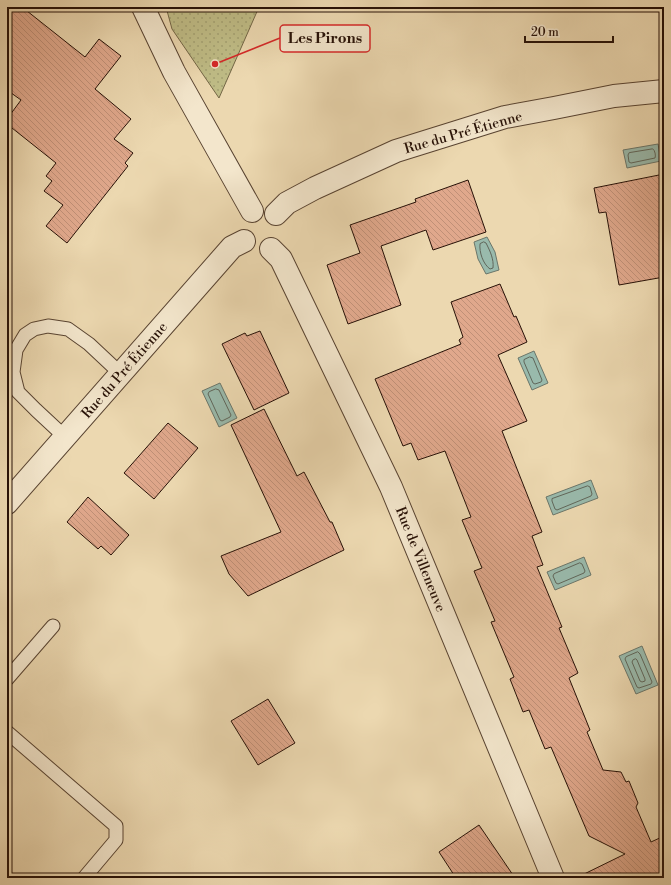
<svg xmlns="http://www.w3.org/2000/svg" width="671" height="885" font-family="'Libre Bodoni',serif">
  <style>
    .park { fill: url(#park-dots); stroke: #736646 }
    .water { fill: #99baac; stroke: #6b766a }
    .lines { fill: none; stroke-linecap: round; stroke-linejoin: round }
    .shore { stroke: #60665a; stroke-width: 1 }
    .building { fill: url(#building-back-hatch); stroke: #271107 }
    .lane-casing { stroke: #584331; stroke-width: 15 }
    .street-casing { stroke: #584331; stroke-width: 24 }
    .lane { stroke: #f3e6cc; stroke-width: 13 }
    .street { stroke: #f3e6cc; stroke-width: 22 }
    .labels { text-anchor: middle; stroke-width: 4; stroke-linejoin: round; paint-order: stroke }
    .street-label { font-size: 14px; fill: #271107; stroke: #f3e6cc }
    .leader { fill: none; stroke: #d62828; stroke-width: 1.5 }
    .callout-dot { fill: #d62828; stroke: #f3e6cc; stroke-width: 1.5 }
    .callout { fill: #f3e6cc; stroke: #d62828; stroke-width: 1.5 }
    .callout-label { font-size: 15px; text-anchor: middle; font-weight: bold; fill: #271107 }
  </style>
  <defs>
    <pattern id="park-dots" width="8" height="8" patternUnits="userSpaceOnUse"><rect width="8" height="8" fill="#bfbc86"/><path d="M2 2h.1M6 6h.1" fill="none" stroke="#a4a172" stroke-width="1.8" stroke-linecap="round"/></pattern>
    <pattern id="building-back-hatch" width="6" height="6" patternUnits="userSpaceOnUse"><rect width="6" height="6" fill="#e0a88c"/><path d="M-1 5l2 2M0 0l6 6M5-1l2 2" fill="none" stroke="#c09077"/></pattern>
  </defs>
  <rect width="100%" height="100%" fill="#ecd8b0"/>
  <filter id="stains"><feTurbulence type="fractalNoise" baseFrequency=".005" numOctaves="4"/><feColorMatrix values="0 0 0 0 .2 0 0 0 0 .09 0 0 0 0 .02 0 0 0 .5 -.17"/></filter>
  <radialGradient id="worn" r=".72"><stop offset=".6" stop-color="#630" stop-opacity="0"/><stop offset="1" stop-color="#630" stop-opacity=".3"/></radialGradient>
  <!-- park -->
  <polygon class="park" points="166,7 259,7 219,98 172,29"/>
  <!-- water -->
  <g class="water">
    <polygon points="658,144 661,161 627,168 623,150"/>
    <polygon points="487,237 495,252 499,270 486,274 478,259 474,242"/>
    <polygon points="534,351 548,383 532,390 518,358"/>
    <polygon points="220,383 237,418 219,427 202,391"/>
    <polygon points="591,480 598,498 553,515 546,497"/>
    <polygon points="584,557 591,575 555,590 547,572"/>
    <polygon points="642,646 658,685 636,694 619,656"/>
  </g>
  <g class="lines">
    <!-- shore -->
    <g class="shore">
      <path d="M 653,149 C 655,150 656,156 655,158 L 631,163 L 629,162 L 628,155 L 629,153 Z"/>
      <path d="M 484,242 L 486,243 C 490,251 494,259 493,268 L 490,269 C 483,264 479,252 480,244 Z"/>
      <polygon points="530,357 533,358 542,380 541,382 535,384 533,383 524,362 524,360"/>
      <polygon points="216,389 219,390 231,415 230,417 222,421 220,420 208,394 209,392"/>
      <polygon points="588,486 590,487 592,494 591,496 557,510 555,509 552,501 552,499"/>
      <polygon points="580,563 582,564 585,571 584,573 558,584 556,583 553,576 554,574"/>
      <polygon points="638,652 640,654 652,682 651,684 639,688 637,687 625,659 626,657"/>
      <polygon points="636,659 637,660 645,679 645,681 642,682 640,681 632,662 633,660"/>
    </g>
  </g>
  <!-- building -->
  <g class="building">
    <polygon points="7,7 22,7 85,57 99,39 121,56 95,89 131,119 114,139 133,153 125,163 128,166 67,243 46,226 63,205 44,191 52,181 46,176 56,163 7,124 7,119 21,100 7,90"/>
    <polygon points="664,174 664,277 619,285 606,212 599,213 594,188"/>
    <polygon points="468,180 486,232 433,250 426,230 381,246 401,305 348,324 327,265 360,253 350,225 416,202 415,199"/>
    <polygon points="500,284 514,317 516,316 527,342 498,355 527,421 502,431 542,532 532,536 543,565 537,567 562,627 559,628 578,673 569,678 590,730 587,732 603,770 621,772 626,782 629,781 638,803 636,807 651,842 664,836 664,878 576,878 625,854 589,836 551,747 545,749 529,710 523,712 510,679 514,677 491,622 495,621 474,571 482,568 462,520 471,517 445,451 418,460 411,443 403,446 375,379 461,344 459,340 463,337 451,302"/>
    <polygon points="260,331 289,393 254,410 222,344 245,333 247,336"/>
    <polygon points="264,409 297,476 304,472 330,522 332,522 344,550 248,596 229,574 221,556 281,532 231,425"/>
    <polygon points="168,423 198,448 154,499 124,473"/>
    <polygon points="88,497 129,535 111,555 101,546 98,549 67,522"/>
    <polygon points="268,699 295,743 258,765 231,721"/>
    <polygon points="479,825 515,878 456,878 439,852"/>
  </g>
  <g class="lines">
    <!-- lane casing -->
    <g class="lane-casing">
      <g id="lane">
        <polyline points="65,437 36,410 18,392 13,372 16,350 25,335 34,329 48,326 68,329 89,344 121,374"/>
        <polyline points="7,679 53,626"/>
        <polyline points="7,732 116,826 116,840 84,878"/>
      </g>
    </g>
    <!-- street casing -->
    <g class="street-casing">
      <g id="street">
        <polyline points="143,7 174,72 252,211"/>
        <polyline points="276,214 287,203 315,188 396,151 505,117 554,108 614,96 664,91"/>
        <polyline points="271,249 281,259 391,487 553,878"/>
        <polyline points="7,503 232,247 244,241"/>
      </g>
    </g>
    <!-- lane -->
    <use href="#lane" class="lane"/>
    <!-- street -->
    <use href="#street" class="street"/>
  </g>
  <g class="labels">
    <!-- street labels -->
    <g class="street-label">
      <text transform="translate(463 132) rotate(-16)" y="5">Rue du Pré Étienne</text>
      <text transform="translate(124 370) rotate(-49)" y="5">Rue du Pré Étienne</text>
      <text transform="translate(421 559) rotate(68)" y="5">Rue de Villeneuve</text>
    </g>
  </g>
  <!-- callouts -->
  <path class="leader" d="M215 64L280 38"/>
  <circle class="callout-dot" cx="215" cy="64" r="4"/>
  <rect class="callout" x="280" y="25" width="90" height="27" rx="4"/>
  <g class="callout-label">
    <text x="325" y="43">Les Pirons</text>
  </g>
  <!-- margin -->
  <rect width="671" height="885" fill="none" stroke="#ecd8b0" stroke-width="24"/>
  <rect x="8" y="8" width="655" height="869" fill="none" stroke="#271107" stroke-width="2"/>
  <rect x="12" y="12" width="647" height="861" fill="none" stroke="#271107"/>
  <!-- scale -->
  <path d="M525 36v6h88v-6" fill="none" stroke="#271107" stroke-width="2"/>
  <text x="531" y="36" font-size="12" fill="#271107" stroke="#f3e6cc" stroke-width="3" paint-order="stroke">20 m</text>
  <rect width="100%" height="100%" filter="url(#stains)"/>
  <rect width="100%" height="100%" fill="url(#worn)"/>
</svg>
